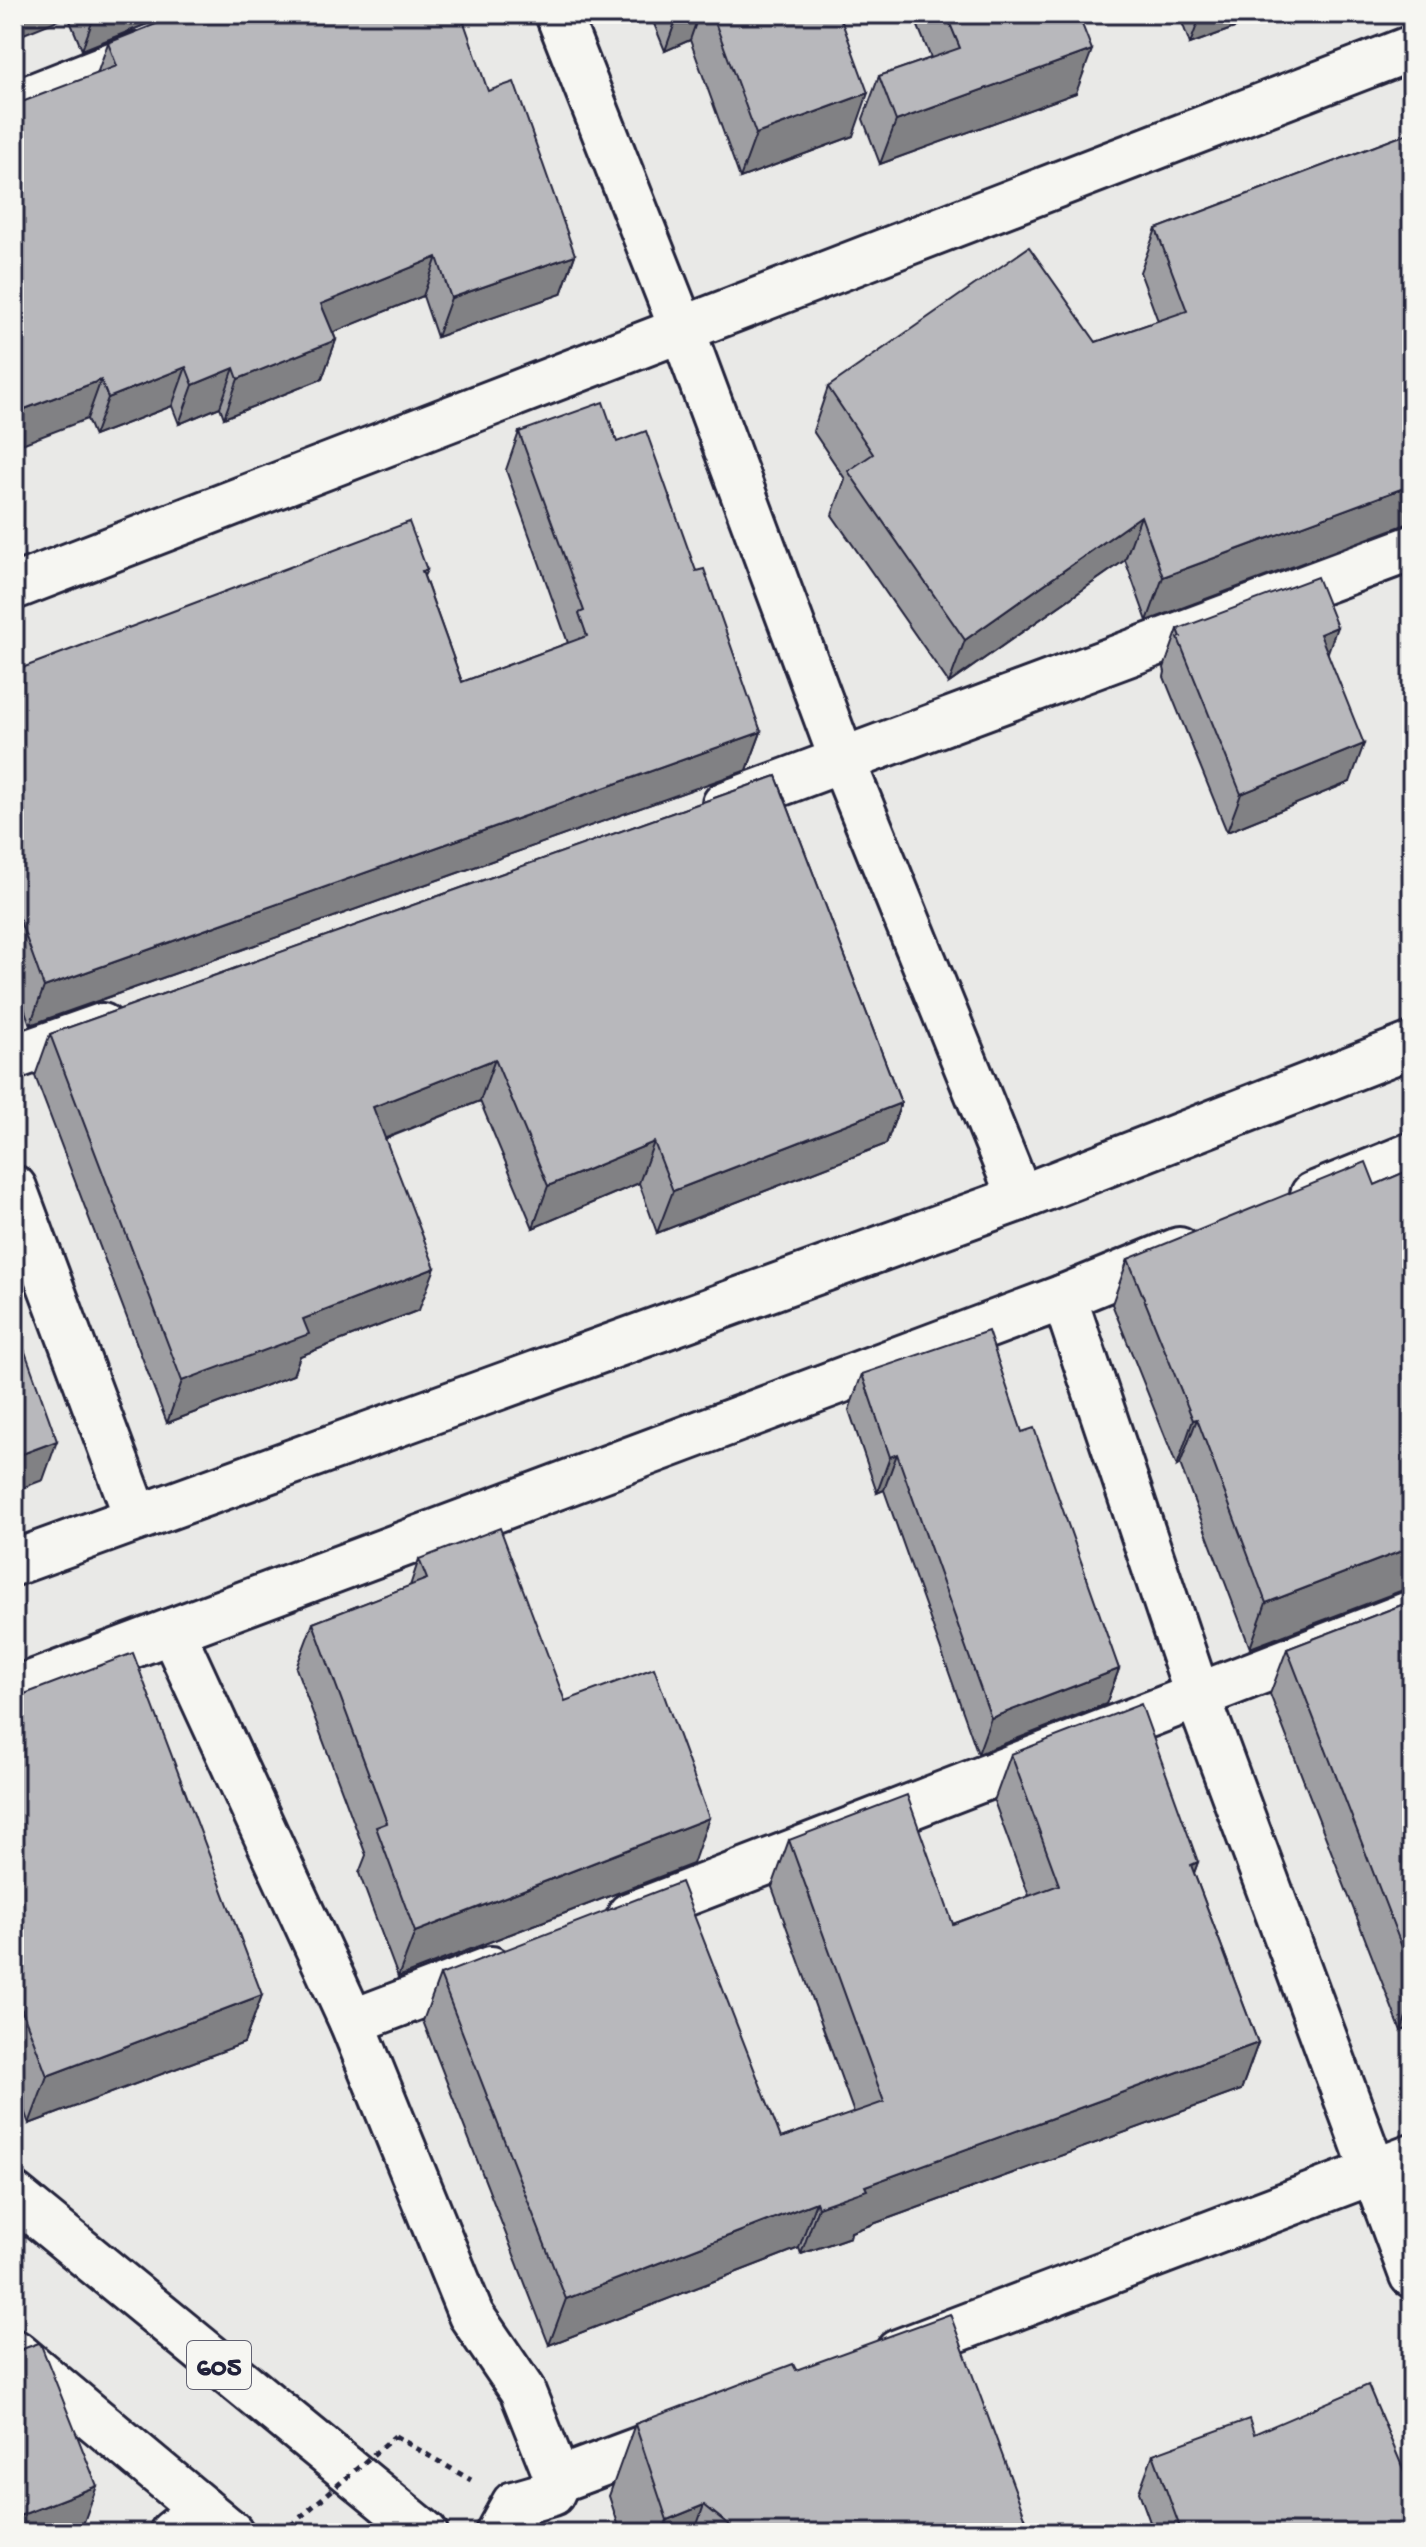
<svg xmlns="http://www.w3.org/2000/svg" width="1426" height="2547" font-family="'Gochi Hand',sans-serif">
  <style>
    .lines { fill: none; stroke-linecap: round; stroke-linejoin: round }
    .lane-casing { stroke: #22223b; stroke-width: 34 }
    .street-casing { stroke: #22223b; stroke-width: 50 }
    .secondary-casing { stroke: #22223b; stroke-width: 50 }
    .highway-casing { stroke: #22223b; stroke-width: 50 }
    .path { stroke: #22223b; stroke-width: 5; stroke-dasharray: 6 6; stroke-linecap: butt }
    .lane { stroke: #f6f6f2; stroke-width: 28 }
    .street { stroke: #f6f6f2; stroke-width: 44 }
    .secondary { stroke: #f6f6f2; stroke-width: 44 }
    .highway { stroke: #f6f6f2; stroke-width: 44 }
    .path-bridge { stroke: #22223b; stroke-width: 5; stroke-dasharray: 6 6; stroke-linecap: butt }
    .wall { fill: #9e9ea2; stroke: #22223b; stroke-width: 2 }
    .shaded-wall { fill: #818184; stroke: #22223b; stroke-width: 2 }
    .building { fill: #b8b8bc; stroke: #22223b; stroke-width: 2 }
    .labels { text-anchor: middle; stroke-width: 8; stroke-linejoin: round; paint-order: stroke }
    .shield { fill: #f6f6f2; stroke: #626272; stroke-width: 2 }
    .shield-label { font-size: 28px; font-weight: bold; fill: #22223b }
  </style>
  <rect width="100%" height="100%" fill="#e9e9e7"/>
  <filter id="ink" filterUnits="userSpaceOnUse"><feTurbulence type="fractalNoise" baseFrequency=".0125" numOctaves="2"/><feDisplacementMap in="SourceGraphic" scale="16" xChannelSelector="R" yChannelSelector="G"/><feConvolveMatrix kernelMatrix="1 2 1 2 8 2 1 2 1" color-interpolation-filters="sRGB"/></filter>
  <g filter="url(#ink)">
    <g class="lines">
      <!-- lane casing -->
      <g class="lane-casing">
        <polyline id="lane" points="14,95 136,47"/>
      </g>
      <!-- street casing -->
      <g class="street-casing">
        <g id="street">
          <polyline points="558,14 682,329 843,762 1020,1198"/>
          <polyline points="14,587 1412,48"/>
          <polyline points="725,804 1412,548"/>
          <polyline points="14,1057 102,1026"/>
          <polyline points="14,1188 137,1518"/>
          <polyline points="1064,1297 1198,1697 1412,2275"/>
          <polyline points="172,1631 352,2022 471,2315 522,2390 558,2480"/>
          <polyline points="630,1915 1412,1613"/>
          <polyline points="352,2022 491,1969"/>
          <polyline points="898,2352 1412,2157"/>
          <polyline points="172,2533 202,2509"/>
          <polyline points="498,2533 514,2504 552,2493 558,2480 681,2434"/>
        </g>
      </g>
      <!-- secondary casing -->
      <g class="secondary-casing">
        <g id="secondary">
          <polyline points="1313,1195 1412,1155"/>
          <polyline points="14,1563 1020,1198 1412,1045"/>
          <polyline points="14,1690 1064,1297 1179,1250"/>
        </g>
      </g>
      <!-- highway casing -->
      <g class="highway-casing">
        <g id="highway">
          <polyline points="14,2196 425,2533"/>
          <polyline points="14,2352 231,2533"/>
        </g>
      </g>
      <!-- path -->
      <polyline class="path" points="395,2436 471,2480"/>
      <!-- lane -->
      <use href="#lane" class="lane"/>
      <!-- street -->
      <use href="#street" class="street"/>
      <!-- secondary -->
      <use href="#secondary" class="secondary"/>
      <!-- highway -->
      <use href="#highway" class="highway"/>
      <!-- path-bridge -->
      <polyline class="path-bridge" points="282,2533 395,2436"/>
    </g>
    <!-- wall -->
    <g class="wall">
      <polygon points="14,14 159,14 157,20 82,50 68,16"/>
      <polygon points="650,14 839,14 853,136 740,178 690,40 665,51"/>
      <polygon points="913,14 1078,14 1076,93 880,164 863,119 879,76 931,58"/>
      <polygon points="1179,14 1273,14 1190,44"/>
      <polygon points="185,19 488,91 575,255 561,294 437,337 423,296 333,332 336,340 322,379 224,418 220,407 179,424 172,406 94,436 87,419 97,74 108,43"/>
      <polygon points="1412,132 1412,522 1147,621 1125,560 949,683 832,515 845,479 813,431 828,387 1096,342 1158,321 1140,272 1156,229"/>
      <polygon points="519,432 617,442 696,571 761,732 747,770 30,1025 14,979 14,671 427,570 424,576 462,682 568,643 506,470"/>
      <polygon points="1178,629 1328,654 1350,782 1227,832 1164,677 1165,672 1164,668"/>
      <polygon points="776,776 901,1103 886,1144 657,1233 639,1183 533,1228 480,1101 385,1139 419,1310 300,1356 293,1375 167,1423 35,1076 50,1034"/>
      <polygon points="1412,1169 1412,1589 1403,1590 1250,1648 1180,1464 1177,1466 1112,1304 1128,1259 1375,1185"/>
      <polygon points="862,1374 1022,1432 1119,1669 1106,1704 978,1754 884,1490 877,1493 849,1410"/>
      <polygon points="419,1559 565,1701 693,1864 398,1977 359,1873 366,1855 296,1668 313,1623 410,1586"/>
      <polygon points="1412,1601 1412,2027 1401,2031 1270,1694 1287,1649"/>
      <polygon points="14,1698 262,1995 244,2043 29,2124 14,2083"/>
      <polygon points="1011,1754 1198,1862 1194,1873 1258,2043 1241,2090 851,2232 850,2237 801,2254 799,2248 549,2345 423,2021 440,1975 781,2138 854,2113 772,1887 789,1840 953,1924 1029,1896 994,1801"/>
      <polygon points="796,2370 1031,2533 621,2533 609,2496 635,2424"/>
      <polygon points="1254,2434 1412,2533 1154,2533 1139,2492 1153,2454"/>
    </g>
    <!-- shaded-wall -->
    <g class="shaded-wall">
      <polygon points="14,14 69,14 68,16 14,38"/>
      <polygon points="95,14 159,14 157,20 82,50"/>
      <polygon points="678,14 699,14 690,40 665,51"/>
      <polygon points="1201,14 1273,14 1190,44"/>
      <polygon points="1092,50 1076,93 880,164 896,121"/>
      <polygon points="868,93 853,136 740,178 756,134"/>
      <polygon points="575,255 561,294 437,337 451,298"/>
      <polygon points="437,257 423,296 307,343 321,304"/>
      <polygon points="336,340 322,379 224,418 238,379"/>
      <polygon points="186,367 172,406 94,436 108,398"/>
      <polygon points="234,368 220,407 179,424 193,385"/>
      <polygon points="101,380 87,419 14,447 14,413"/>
      <polygon points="1412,485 1412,522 1147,621 1163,577"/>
      <polygon points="1141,516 1125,560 949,683 965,640"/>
      <polygon points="1337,627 1323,666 1320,634"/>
      <polygon points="761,732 747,770 30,1025 44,987"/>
      <polygon points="1364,744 1350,782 1227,832 1241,794"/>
      <polygon points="495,1059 480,1101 358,1149 373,1107"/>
      <polygon points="901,1103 886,1144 657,1233 673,1191"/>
      <polygon points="654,1142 639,1183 533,1228 548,1186"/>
      <polygon points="435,1268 419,1310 300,1356 293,1375 167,1423 182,1381 303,1319"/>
      <polygon points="1197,1419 1180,1464 1177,1466 1193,1420"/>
      <polygon points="57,1441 43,1480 14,1491 14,1457"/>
      <polygon points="897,1454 884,1490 877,1493 890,1457"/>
      <polygon points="1412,1547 1412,1589 1403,1590 1250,1648 1266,1603"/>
      <polygon points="1119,1669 1106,1704 978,1754 991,1718"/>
      <polygon points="709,1818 693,1864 398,1977 415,1932"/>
      <polygon points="1198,1862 1181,1909 1191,1865"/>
      <polygon points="262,1995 244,2043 29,2124 47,2076"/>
      <polygon points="1412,2000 1412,2027 1401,2031"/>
      <polygon points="1258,2043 1241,2090 851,2232 850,2237 801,2254 818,2207 865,2186"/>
      <polygon points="816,2202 799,2248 549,2345 566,2299"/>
      <polygon points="97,2486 80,2533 14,2533 14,2518"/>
      <polygon points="704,2505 694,2533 662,2533 667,2520"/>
    </g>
    <!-- building -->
    <g class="building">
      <polygon points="181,14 183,14 185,19 200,14 461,14 488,91 514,82 575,255 451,298 437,257 321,304 336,340 238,379 234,368 193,385 186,367 108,398 101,380 14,413 14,105 117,66 108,43"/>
      <polygon points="712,14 839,14 868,93 756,134"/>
      <polygon points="946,14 1078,14 1092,50 896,121 879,76 960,48"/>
      <polygon points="1412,132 1412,485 1163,577 1141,516 965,640 848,471 873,454 828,387 1029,247 1096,342 1187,311 1156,229"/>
      <polygon points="603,402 617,442 646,431 696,571 704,569 761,732 44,987 14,904 14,671 409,522 427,570 422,571 462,682 587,636 579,613 584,611 519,432"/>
      <polygon points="1317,577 1337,627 1320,634 1364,744 1241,794 1178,638 1181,637 1178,629"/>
      <polygon points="776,776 901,1103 673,1191 654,1142 548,1186 495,1059 373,1107 435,1268 303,1319 309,1334 182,1381 50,1034"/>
      <polygon points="1366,1162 1375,1185 1412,1169 1412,1547 1266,1603 1197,1419 1193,1420 1128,1259"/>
      <polygon points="14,1321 57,1441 14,1457"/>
      <polygon points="988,1331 1022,1432 1034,1428 1119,1669 991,1718 897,1454 890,1457 862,1374"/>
      <polygon points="500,1528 565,1701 654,1668 709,1818 415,1932 376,1827 387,1823 313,1623 427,1579 419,1559"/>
      <polygon points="1412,1601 1412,1973 1287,1649"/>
      <polygon points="133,1653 262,1995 47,2076 14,1989 14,1698"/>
      <polygon points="1141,1704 1198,1862 1191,1865 1258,2043 865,2186 867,2190 818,2207 816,2202 566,2299 440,1975 681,1882 781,2138 884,2102 789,1840 907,1795 953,1924 1059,1885 1011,1754"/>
      <polygon points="950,2314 1031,2533 739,2533 704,2505 667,2520 635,2424 793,2364 796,2370"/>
      <polygon points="39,2343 41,2345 97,2486 14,2518 14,2352"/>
      <polygon points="1368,2385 1412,2490 1412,2533 1182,2533 1153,2454 1249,2419 1254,2434"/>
    </g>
  </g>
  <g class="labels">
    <!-- shield labels -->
    <rect class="shield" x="187" y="2341" width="64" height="48" rx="6"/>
    <g class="shield-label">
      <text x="219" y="2375">605</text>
    </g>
  </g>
  <!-- margin -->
  <rect width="1426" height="2547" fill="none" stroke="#f6f6f2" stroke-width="48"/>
  <rect x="24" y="24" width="1378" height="2499" fill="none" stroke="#22223b" stroke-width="3" filter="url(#ink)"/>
</svg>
